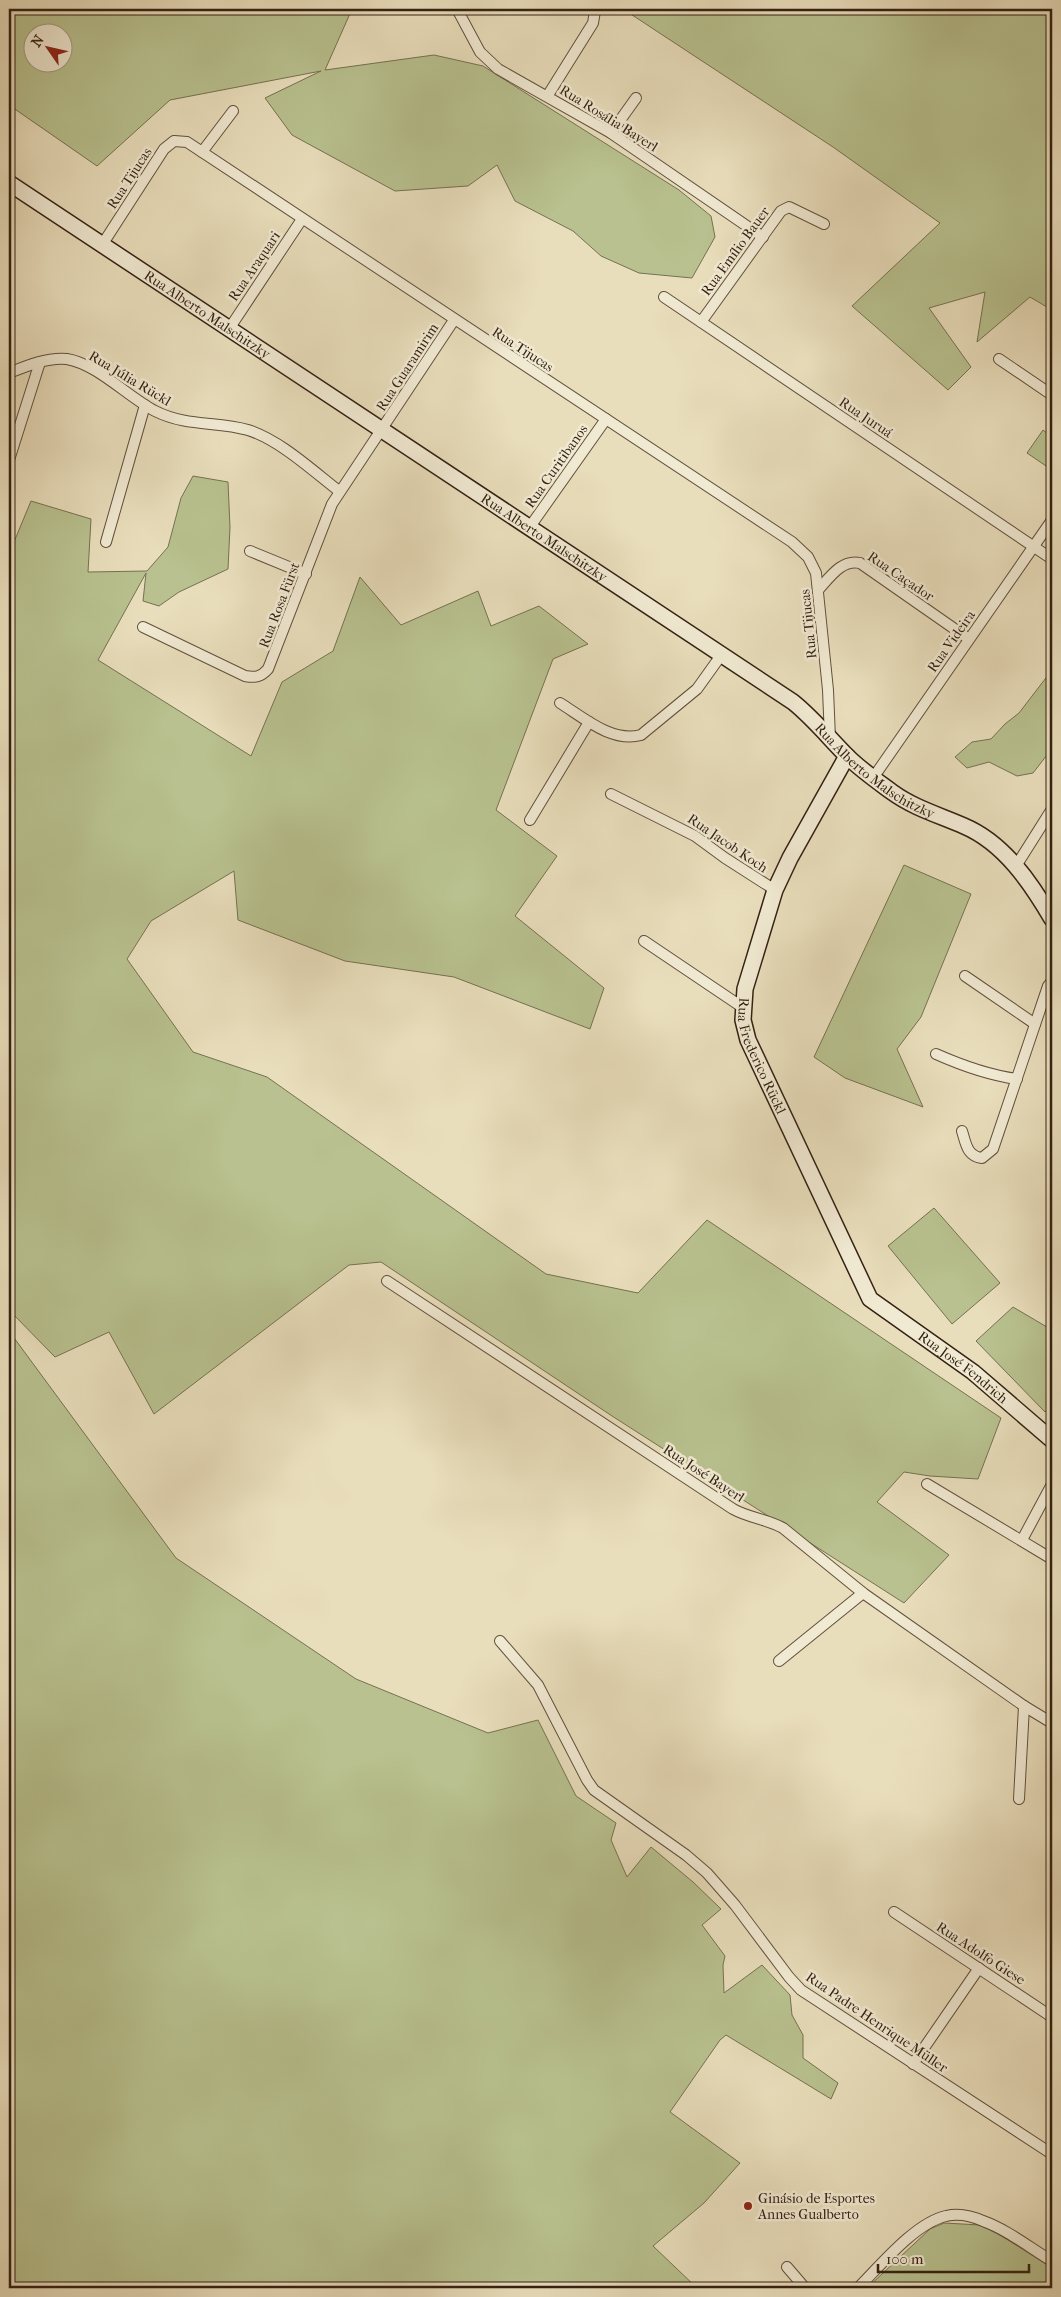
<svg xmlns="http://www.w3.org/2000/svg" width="1061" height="2297" font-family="'IM FELL French Canon',serif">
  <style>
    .green { fill: #b8c18f; stroke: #767151; fill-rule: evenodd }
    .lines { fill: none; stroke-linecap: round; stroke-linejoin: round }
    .street-casing { stroke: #61503d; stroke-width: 12 }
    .secondary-casing { stroke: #342113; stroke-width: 18 }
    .street { stroke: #f1ead3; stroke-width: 10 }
    .secondary { stroke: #f1ead3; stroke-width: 15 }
    .poi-dot { fill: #8f2418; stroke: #f1ead3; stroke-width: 2 }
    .labels { text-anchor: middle; stroke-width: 5; stroke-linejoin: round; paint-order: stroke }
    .street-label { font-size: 14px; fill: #342113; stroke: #f1ead3 }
    .poi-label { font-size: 14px; fill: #342113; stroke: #f1ead3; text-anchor: start }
  </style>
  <rect width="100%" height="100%" fill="#e9debc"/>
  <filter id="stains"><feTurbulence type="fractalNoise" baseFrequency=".004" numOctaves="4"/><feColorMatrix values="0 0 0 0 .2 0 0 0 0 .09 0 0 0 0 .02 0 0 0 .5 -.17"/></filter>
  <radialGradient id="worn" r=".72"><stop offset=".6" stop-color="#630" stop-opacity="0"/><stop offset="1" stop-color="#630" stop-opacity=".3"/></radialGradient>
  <!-- green -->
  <g class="green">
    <path d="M 9,9 L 352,9 L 325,70 L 434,55 L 483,66 L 679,190 L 711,216 L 715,237 L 692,278 L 639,273 L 601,256 L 573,231 L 515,201 L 497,165 L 468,186 L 395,191 L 292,135 L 265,98 L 321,71 L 170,100 L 97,166 L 9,105 ZM 32,32 L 62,32 L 62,62 L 32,62 Z"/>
    <polygon points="623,9 1052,9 1052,310 1030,297 977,342 985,292 929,308 971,367 948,390 852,306 940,223 833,147"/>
    <polygon points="1043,430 1052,437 1052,470 1027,453"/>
    <polygon points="193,476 228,482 230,527 228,569 179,592 159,606 143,601 146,573 98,660 251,756 282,682 333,651 360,577 401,625 478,591 491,626 539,606 588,644 553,659 496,810 557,856 515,916 604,988 590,1029 454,977 345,961 238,920 234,871 151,921 127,959 193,1052 267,1077 546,1274 638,1293 707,1220 1001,1418 978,1479 930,1476 904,1472 877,1502 949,1555 904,1603 612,1416 381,1262 349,1265 154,1414 109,1332 55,1357 9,1310 9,554 31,501 91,519 88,572 147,571 168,547 181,498"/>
    <polygon points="1052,670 1052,735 1047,755 1033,773 1017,776 989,762 967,768 955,757 972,742 991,739 1005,724 1019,713"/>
    <polygon points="904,865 971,894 921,1017 897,1049 923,1107 845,1078 814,1057"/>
    <polygon points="934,1208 1000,1283 952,1324 888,1246"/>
    <polygon points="1013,1307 1052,1330 1052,1404 1045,1412 976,1341"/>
    <polygon points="9,1331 176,1558 356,1679 488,1733 538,1720 576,1796 616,1823 611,1840 627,1877 651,1847 693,1882 721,1909 702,1925 725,1956 723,1965 724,1993 762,1965 790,1995 792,2015 803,2035 803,2058 838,2083 831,2099 726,2035 720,2040 670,2112 740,2163 704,2203 653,2246 697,2288 9,2288"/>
    <polygon points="944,2223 980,2225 994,2231 1052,2268 1052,2288 867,2288 930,2229"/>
  </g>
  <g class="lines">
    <!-- street casing -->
    <g class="street-casing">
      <g id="street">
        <polyline points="457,9 480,52 498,69 611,133 763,237"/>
        <polyline points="548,95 593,23 595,11 594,9"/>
        <polyline points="611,133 636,98"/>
        <polyline points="202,152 233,111"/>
        <polyline points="102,245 164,149 174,141 187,142 792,542 808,557 816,573 828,690 830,738"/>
        <polyline points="664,297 1052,559"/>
        <polyline points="701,322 781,211 789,207 824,224"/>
        <polyline points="229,329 302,219"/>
        <polyline points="999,359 1052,395"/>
        <path d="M 9,373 C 26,366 48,357 67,359 C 97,364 128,397 155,411 C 187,427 216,421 248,430 C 280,440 313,471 339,491"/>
        <polyline points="9,460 40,362"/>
        <polyline points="529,528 606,419"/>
        <polyline points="106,542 145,405"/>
        <polyline points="250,551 306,574"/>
        <path d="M 819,589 C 830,577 842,559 860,563 L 969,639"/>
        <path d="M 143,627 L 245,676 C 255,678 261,677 268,669 L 332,504 L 454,320"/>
        <path d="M 560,703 C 584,718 612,743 641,735 L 697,689 L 722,654"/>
        <polyline points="873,778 1052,520"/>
        <polyline points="611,794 695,836 725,858 775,890"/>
        <polyline points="530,820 589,722"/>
        <polyline points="1016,866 1052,809"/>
        <polyline points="644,941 742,1007"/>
        <polyline points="965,976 1035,1024"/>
        <path d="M 936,1054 C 963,1066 988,1075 1017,1079"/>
        <path d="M 962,1131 C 966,1144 967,1156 982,1158 L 993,1149 L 1048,986 L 1052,981"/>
        <path d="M 387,1281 L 733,1509 C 749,1518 767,1519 783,1528 L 863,1593 L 1024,1706 L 1052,1723"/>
        <polyline points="927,1484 1052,1559"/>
        <polyline points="1022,1540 1052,1484"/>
        <polyline points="500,1641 538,1685 587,1780 594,1790 686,1855 707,1873 735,1905 789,1977 801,1990 1052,2154"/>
        <polyline points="779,1661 863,1593"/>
        <polyline points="1019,1799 1024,1706"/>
        <polyline points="894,1912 1052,2017"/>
        <polyline points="913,2064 979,1968"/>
        <polyline points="787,2267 805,2288"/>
        <path d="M 858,2288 C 880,2266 915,2223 946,2216 C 958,2213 972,2216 983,2221 C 1008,2230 1030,2248 1052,2261"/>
      </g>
    </g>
    <!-- secondary casing -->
    <g class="secondary-casing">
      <g id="secondary">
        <path id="s1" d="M 9,183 L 793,702 C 813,718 829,738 847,756 C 861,770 877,781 892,792 C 914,808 939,815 964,826 C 1004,843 1031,883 1052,919"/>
        <path id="s2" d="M 847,756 L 790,858 L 775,890 L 745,989 L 743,1020 L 748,1040 L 870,1299 L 973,1372 L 1052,1440"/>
      </g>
    </g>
    <!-- street -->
    <use href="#street" class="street"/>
    <!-- secondary -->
    <use href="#secondary" class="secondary"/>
  </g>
  <!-- markers -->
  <circle class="poi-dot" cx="748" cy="2206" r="5"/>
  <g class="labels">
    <!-- street labels -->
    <g class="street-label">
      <text transform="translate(609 118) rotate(32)" y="5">Rua Rosália Bayerl</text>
      <text transform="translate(129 178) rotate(-57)" y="5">Rua Tijucas</text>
      <text transform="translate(735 251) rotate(-54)" y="5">Rua Emílio Bauer</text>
      <text transform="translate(254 266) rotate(-56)" y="5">Rua Araquari</text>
      <text dy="5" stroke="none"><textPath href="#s1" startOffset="238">Rua Alberto Malschitzky</textPath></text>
      <text transform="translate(523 349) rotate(33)" y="5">Rua Tijucas</text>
      <text transform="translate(407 367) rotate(-57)" y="5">Rua Guaramirim</text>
      <text transform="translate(130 378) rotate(31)" y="5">Rua Júlia Rückl</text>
      <text transform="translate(866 417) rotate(34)" y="5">Rua Juruá</text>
      <text transform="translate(556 466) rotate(-55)" y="5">Rua Curitibanos</text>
      <text dy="5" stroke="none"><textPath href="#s1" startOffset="642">Rua Alberto Malschitzky</textPath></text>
      <text transform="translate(901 576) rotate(34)" y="5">Rua Caçador</text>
      <text transform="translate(279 605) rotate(-69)" y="5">Rua Rosa Fürst</text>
      <text transform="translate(808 624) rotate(-96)" y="5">Rua Tijucas</text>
      <text transform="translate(951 641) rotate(-55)" y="5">Rua Videira</text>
      <text dy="5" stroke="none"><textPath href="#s1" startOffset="1048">Rua Alberto Malschitzky</textPath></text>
      <text transform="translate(728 843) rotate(34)" y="5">Rua Jacob Koch</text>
      <text dy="5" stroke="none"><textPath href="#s2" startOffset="326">Rua Frederico Rückl</textPath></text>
      <text dy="5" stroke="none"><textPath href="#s2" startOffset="709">Rua José Fendrich</textPath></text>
      <text transform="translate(704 1473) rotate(33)" y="5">Rua José Bayerl</text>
      <text transform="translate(981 1953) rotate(33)" y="5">Rua Adolfo Giese</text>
      <text transform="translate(877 2022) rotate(34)" y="5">Rua Padre Henrique Müller</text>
    </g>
    <!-- poi labels -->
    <g class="poi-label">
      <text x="758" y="2203">Ginásio de Esportes<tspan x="758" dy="16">Annes Gualberto</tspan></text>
    </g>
  </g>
  <!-- margin -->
  <rect width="1061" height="2297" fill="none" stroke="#e9debc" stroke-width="30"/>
  <rect x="10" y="10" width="1041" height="2277" fill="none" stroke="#342113" stroke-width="2.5"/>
  <rect x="15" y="15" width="1031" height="2267" fill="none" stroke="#342113"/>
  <!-- north arrow -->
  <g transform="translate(48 48) rotate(304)"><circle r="24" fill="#f1ead3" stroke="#a59a86"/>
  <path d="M0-4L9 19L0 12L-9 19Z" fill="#8f2418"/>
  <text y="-8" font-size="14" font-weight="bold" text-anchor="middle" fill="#342113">N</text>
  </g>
  <!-- scale -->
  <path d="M878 2264v8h151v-8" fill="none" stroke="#342113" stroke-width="2.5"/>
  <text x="886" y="2264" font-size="15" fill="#342113" stroke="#f1ead3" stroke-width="4" paint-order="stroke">100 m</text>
  <rect width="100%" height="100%" filter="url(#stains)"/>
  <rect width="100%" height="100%" fill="url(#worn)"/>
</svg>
